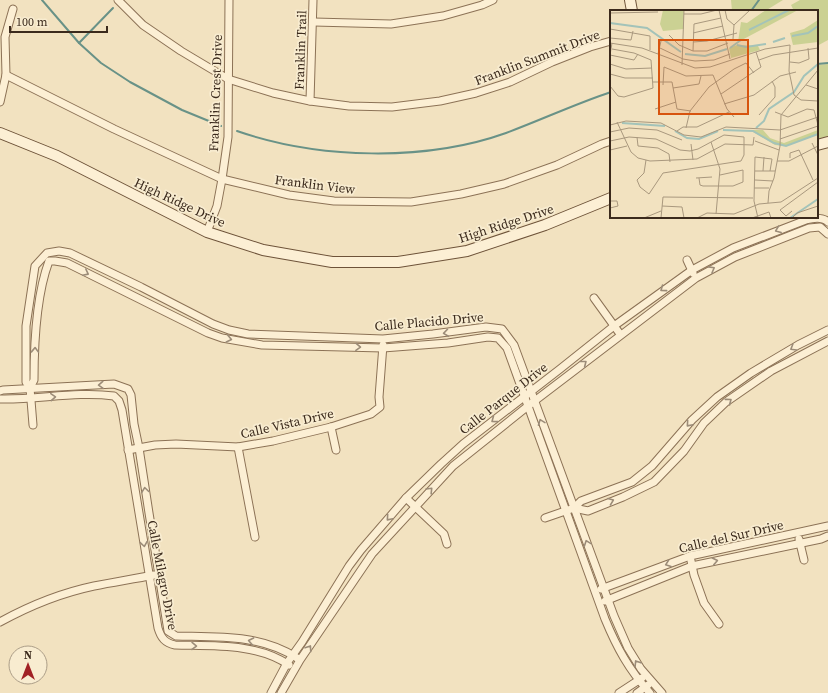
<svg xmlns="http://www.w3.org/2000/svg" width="828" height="693" font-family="'Source Serif 4',serif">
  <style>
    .green { fill: #cbd193 }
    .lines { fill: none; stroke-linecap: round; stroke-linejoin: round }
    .stream { stroke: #699287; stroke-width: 2 }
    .street-casing { stroke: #8c7256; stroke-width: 9 }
    .secondary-casing { stroke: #6e5339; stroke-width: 12 }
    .street { stroke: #fcefd4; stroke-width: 7 }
    .secondary { stroke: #fcefd4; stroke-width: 10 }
    .oneway { stroke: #9c8c78 }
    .labels { text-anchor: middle; stroke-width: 3.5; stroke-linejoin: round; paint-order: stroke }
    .street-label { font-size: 13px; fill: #3b2a1c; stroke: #f8ecd0 }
    .inset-river { fill: none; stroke: #a3c3b9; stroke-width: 2 }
    .inset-road { fill: none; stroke: #a9987e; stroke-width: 1 }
    .view { fill: #d7540e; fill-opacity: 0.15; stroke: #d7540e; stroke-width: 2 }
    .inset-edge { fill: none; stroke: #3b2a1c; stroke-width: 2 }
  </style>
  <rect width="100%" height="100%" fill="#f2e2c0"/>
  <!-- green -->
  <g class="green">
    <polygon points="731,0 783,0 765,11 732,11"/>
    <polygon points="800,0 828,0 828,40 817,46 817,11 794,11 791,5"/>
    <polygon points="828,64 828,136 817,139 817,65"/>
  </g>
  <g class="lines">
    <!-- stream -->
    <g class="stream">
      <polyline points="42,0 79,43 101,63 130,82 182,110 221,126"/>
      <polyline points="751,11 759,0"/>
      <polyline points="79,43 113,8"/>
      <polyline points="817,64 828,63"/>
      <path d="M 237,131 C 318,159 425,162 506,133 C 541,120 575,104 611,92"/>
    </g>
    <!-- street casing -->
    <g class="street-casing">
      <g id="street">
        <polyline points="118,0 143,25 181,51 228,79 273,93 310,101 349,106 392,107 440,101 476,93 510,82 552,62 590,47 611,41"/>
        <polyline points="314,22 391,24 443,16 482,5 493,0"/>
        <polyline points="6,75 114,129 222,179 289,195 334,201 411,202 461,194 504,184 557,165 602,144 611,141"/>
        <polyline points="310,101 313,0"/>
        <polyline points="0,102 6,75 5,37 13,9"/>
        <polyline points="207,232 217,206 222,179 228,137 229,0"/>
        <polyline points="687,260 693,273"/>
        <polyline points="594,298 620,334"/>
        <path d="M 30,388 L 34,380 C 34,343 36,296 49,261 L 55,261 L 67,263 L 208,333 L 222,338 L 262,345 L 383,348 L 448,343 L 488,337 L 498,338 L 507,348 L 605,619 C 617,648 629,670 650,693"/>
        <path d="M 0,391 L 3,390 L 114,384 L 128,389 L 131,395 L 134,424 L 139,448 L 149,513 L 168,631 L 176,636 C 216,637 261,634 297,658"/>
        <path d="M 0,399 C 38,400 76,391 114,396 L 119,401 L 122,410 L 158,628 C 161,638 165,643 175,645 C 213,646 257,643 289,665"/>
        <polyline points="33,425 30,388 26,382 26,326 35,266 47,253 59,251 70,253 141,287 213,324 229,330 248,334 383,339 433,334 486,327 502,329 514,345 614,616 628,648 641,669 662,693"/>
        <polyline points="331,427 336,450"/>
        <polyline points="238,447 255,537"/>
        <polyline points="128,450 155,445 176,444 238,447 273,441 331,427 371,414 380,407 379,397 383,345"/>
        <polyline points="406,498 444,534 447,544"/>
        <polyline points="574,508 581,501 632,482 652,466 692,420 717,397 751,373 798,345 828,330"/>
        <polyline points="545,518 574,508 588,511 623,497 654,482 684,451 704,423 726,402 771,371 828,341"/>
        <polyline points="799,539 804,560"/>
        <polyline points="690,556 694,575 704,603 719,624"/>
        <polyline points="601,589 690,556 828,526"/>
        <polyline points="605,601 692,566 821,539 828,536"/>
        <path d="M 0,622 C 29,606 61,593 94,586 C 114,582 134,579 154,575"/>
        <path d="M 271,693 L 287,663 L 302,642 L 349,566 L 361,550 L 406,498 L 441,464 L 463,444 L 560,369 L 614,326 L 692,270 L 733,248 L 806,220 C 813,218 822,216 828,222"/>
        <polyline points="281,693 300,660 372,554 453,466 528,406 696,278 735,257 809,228 820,227 828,234"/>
        <polyline points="619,693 642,678"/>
        <polyline points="637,693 648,685"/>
      </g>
    </g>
    <!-- secondary casing -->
    <g class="secondary-casing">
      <g id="secondary">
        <polyline points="630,0 632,11"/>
        <polyline points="0,133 57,156 207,232 263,250 332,262 398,262 467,251 545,225 611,198"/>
        <polyline points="817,145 828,142"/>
      </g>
    </g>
    <!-- street -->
    <use href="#street" class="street"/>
    <!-- secondary -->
    <use href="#secondary" class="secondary"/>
  </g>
  <!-- one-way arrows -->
  <defs><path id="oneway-chevron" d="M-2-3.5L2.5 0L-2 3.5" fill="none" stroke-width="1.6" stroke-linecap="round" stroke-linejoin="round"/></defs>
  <g class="oneway">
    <use href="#oneway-chevron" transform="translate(778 230) rotate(159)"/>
    <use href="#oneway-chevron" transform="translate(712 269) rotate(-29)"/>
    <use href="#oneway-chevron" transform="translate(86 273) rotate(27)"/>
    <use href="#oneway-chevron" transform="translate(663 289) rotate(144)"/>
    <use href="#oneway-chevron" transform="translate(446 333) rotate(172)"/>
    <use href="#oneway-chevron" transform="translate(229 339) rotate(13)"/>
    <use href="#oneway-chevron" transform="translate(358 347) rotate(2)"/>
    <use href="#oneway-chevron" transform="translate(793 348) rotate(149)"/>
    <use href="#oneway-chevron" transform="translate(35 350) rotate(-88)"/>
    <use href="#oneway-chevron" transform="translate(584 363) rotate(-38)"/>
    <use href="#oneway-chevron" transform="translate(101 385) rotate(177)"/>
    <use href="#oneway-chevron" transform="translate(53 397) rotate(-4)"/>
    <use href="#oneway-chevron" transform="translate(729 401) rotate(-37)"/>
    <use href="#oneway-chevron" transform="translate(494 420) rotate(143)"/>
    <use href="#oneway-chevron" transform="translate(541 422) rotate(-111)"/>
    <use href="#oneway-chevron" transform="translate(689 424) rotate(131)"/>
    <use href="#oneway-chevron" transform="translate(145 490) rotate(-98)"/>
    <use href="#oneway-chevron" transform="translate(430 490) rotate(-46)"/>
    <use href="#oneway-chevron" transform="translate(611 501) rotate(-21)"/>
    <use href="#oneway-chevron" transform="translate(389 518) rotate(131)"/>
    <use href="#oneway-chevron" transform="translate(587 543) rotate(-110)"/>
    <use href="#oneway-chevron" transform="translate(144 544) rotate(81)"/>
    <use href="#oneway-chevron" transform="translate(715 561) rotate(-12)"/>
    <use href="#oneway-chevron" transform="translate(668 564) rotate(160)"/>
    <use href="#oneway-chevron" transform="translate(251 641) rotate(-169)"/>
    <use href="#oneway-chevron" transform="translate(194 646) rotate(1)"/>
    <use href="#oneway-chevron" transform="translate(309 648) rotate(-56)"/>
    <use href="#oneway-chevron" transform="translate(637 663) rotate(-122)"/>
  </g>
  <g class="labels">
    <!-- street labels -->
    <g class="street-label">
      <text transform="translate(300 50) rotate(-88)" y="5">Franklin Trail</text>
      <text transform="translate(537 57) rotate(-21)" y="5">Franklin Summit Drive</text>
      <text transform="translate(215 93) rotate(-88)" y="5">Franklin Crest Drive</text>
      <text transform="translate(315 184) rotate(7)" y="5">Franklin View</text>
      <text transform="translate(180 202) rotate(25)" y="5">High Ridge Drive</text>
      <text transform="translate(506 223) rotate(-18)" y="5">High Ridge Drive</text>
      <text transform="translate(429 321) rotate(-5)" y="5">Calle Placido Drive</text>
      <text transform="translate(503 398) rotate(-38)" y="5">Calle Parque Drive</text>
      <text transform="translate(287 423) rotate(-13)" y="5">Calle Vista Drive</text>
      <text transform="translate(731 536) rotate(-13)" y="5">Calle del Sur Drive</text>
      <text transform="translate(163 575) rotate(79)" y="5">Calle Milagro Drive</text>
    </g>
  </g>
  <!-- overview -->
  <g transform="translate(610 10)">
    <rect width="208" height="208" fill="#f2e2c0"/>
    <path d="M 53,0 L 74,0 L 74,19 L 53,21 L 50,14 ZM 156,0 L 188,0 L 128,32 L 131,12 L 137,13 ZM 208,10 L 208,32 L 183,35 L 180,23 L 194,19 ZM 127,35 L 148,36 L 150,40 L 121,48 L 119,38 ZM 143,120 L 153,120 L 160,128 L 174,133 L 208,120 L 208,124 L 175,136 L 165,135 L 143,122 Z" fill="#cbd193"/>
    <path class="inset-river" d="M 0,13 L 37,18 L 71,42M 139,20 L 179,0M 182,26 L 198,23 L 208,16M 163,32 L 175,28M 127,35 L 136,37 L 156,34M 120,38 L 131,30M 75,44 L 95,46 L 117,39M 12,113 L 55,116M 146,118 L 154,111 L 159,99 L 184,82 L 194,66 L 208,54M 113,120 L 143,121 L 164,133 L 176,136 L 208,124M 65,121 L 77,128 L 89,129 L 108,121M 180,208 L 208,189"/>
    <path class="inset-road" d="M 109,0 L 120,49M 115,0 L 117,9 L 124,15M 0,3 L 48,2M 74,4 L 91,4 L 107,0M 0,19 L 40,26 L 40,40M 83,23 L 113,16M 59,25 L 69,35 L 83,41 L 97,41 L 118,33M 0,28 L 21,30 L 23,21M 123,29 L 124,15 L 140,0M 83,32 L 97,31 L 127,23M 0,33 L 32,38 L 85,58 L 100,57 L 155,39 L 180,35 L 179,61 L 184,85 L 191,90 L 208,91M 50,38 L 73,49 L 85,51 L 104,50 L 120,44M 83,41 L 84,14 L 111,8M 48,44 L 51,31M 0,45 L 24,50 L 28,44M 0,45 L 2,33M 149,50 L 163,45 L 208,38M 180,52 L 189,53 L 199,49 L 198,38M 0,54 L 16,59 L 42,58M 72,55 L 74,0M 0,64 L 15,68 L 43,68M 43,72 L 62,72 L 67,99 L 81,101M 53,75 L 54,57 L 76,66 L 103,65 L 117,99 L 124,107M 196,75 L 208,79M 0,76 L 8,86 L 14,87 L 43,78 L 41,50 L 24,43 L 2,39M 63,78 L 89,74 L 91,66M 111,84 L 151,57 L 146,42M 114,94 L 144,85 L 170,66 L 186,62M 45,99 L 66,92M 165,102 L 178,107 L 197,99 L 204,100 L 208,115M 149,105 L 165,87 L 165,77 L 162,71M 7,112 L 21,142 L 28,148 L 40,151 L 87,149 L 115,134 L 143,135 L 144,127M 0,115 L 16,111 L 51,113 L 74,125 L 91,127 L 116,117 L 170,120 L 208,107M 76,118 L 80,101 L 99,77 L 124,59 L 136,53 L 144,63M 67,121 L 73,117 L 87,117 L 119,102M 0,122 L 19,118 L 47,120 L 72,130M 27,127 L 28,136 L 48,138 L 59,144 L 60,152M 170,129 L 208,116M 0,131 L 19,127 L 46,129 L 70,140 L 80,141 L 88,139 L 114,125 L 134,127 L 134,145 L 131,151 L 53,163 L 39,184 L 30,177 L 27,170 L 34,163 L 36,150M 145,131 L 169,140M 101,132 L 110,159 L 106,204M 202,133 L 208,145M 81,134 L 83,150M 0,140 L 17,136M 180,148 L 180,143 L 189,140 L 203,170M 167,151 L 179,151 L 208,136M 145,161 L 165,161M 153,161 L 154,147M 86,168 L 102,167M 89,168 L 90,175 L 93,176 L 123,176 L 133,172 L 133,160 L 110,165M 145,170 L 163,171M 144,178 L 159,178M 0,191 L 7,191 L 8,196 L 0,198M 158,193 L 159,181 L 164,168 L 170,136 L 171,105 L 208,60M 52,196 L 72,197 L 74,208M 170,200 L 208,172M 170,200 L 176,206 L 182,201M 34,208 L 51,201M 51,208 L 53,187 L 143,188M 87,208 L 97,203 L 124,204 L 149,194 L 171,192 L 208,168M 142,208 L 159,202 L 161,208M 148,208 L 144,191 L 145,147 L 162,149 L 160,161M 182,208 L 187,203 L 208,196"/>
    <path class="view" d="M 49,30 L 138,30 L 138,104 L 49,104 Z"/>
    <rect width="208" height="208" class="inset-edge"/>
  </g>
  <!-- north arrow -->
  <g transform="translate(28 665)"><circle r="19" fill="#f8ecd0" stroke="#ac9e88"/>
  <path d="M0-3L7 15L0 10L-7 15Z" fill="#a12125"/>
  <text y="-6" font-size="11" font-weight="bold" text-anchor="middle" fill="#3b2a1c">N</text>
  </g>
  <!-- scale -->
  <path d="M10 26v6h97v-6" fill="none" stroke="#3b2a1c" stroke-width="2"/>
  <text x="16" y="26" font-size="12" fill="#3b2a1c" stroke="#f8ecd0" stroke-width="3" paint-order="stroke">100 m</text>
</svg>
